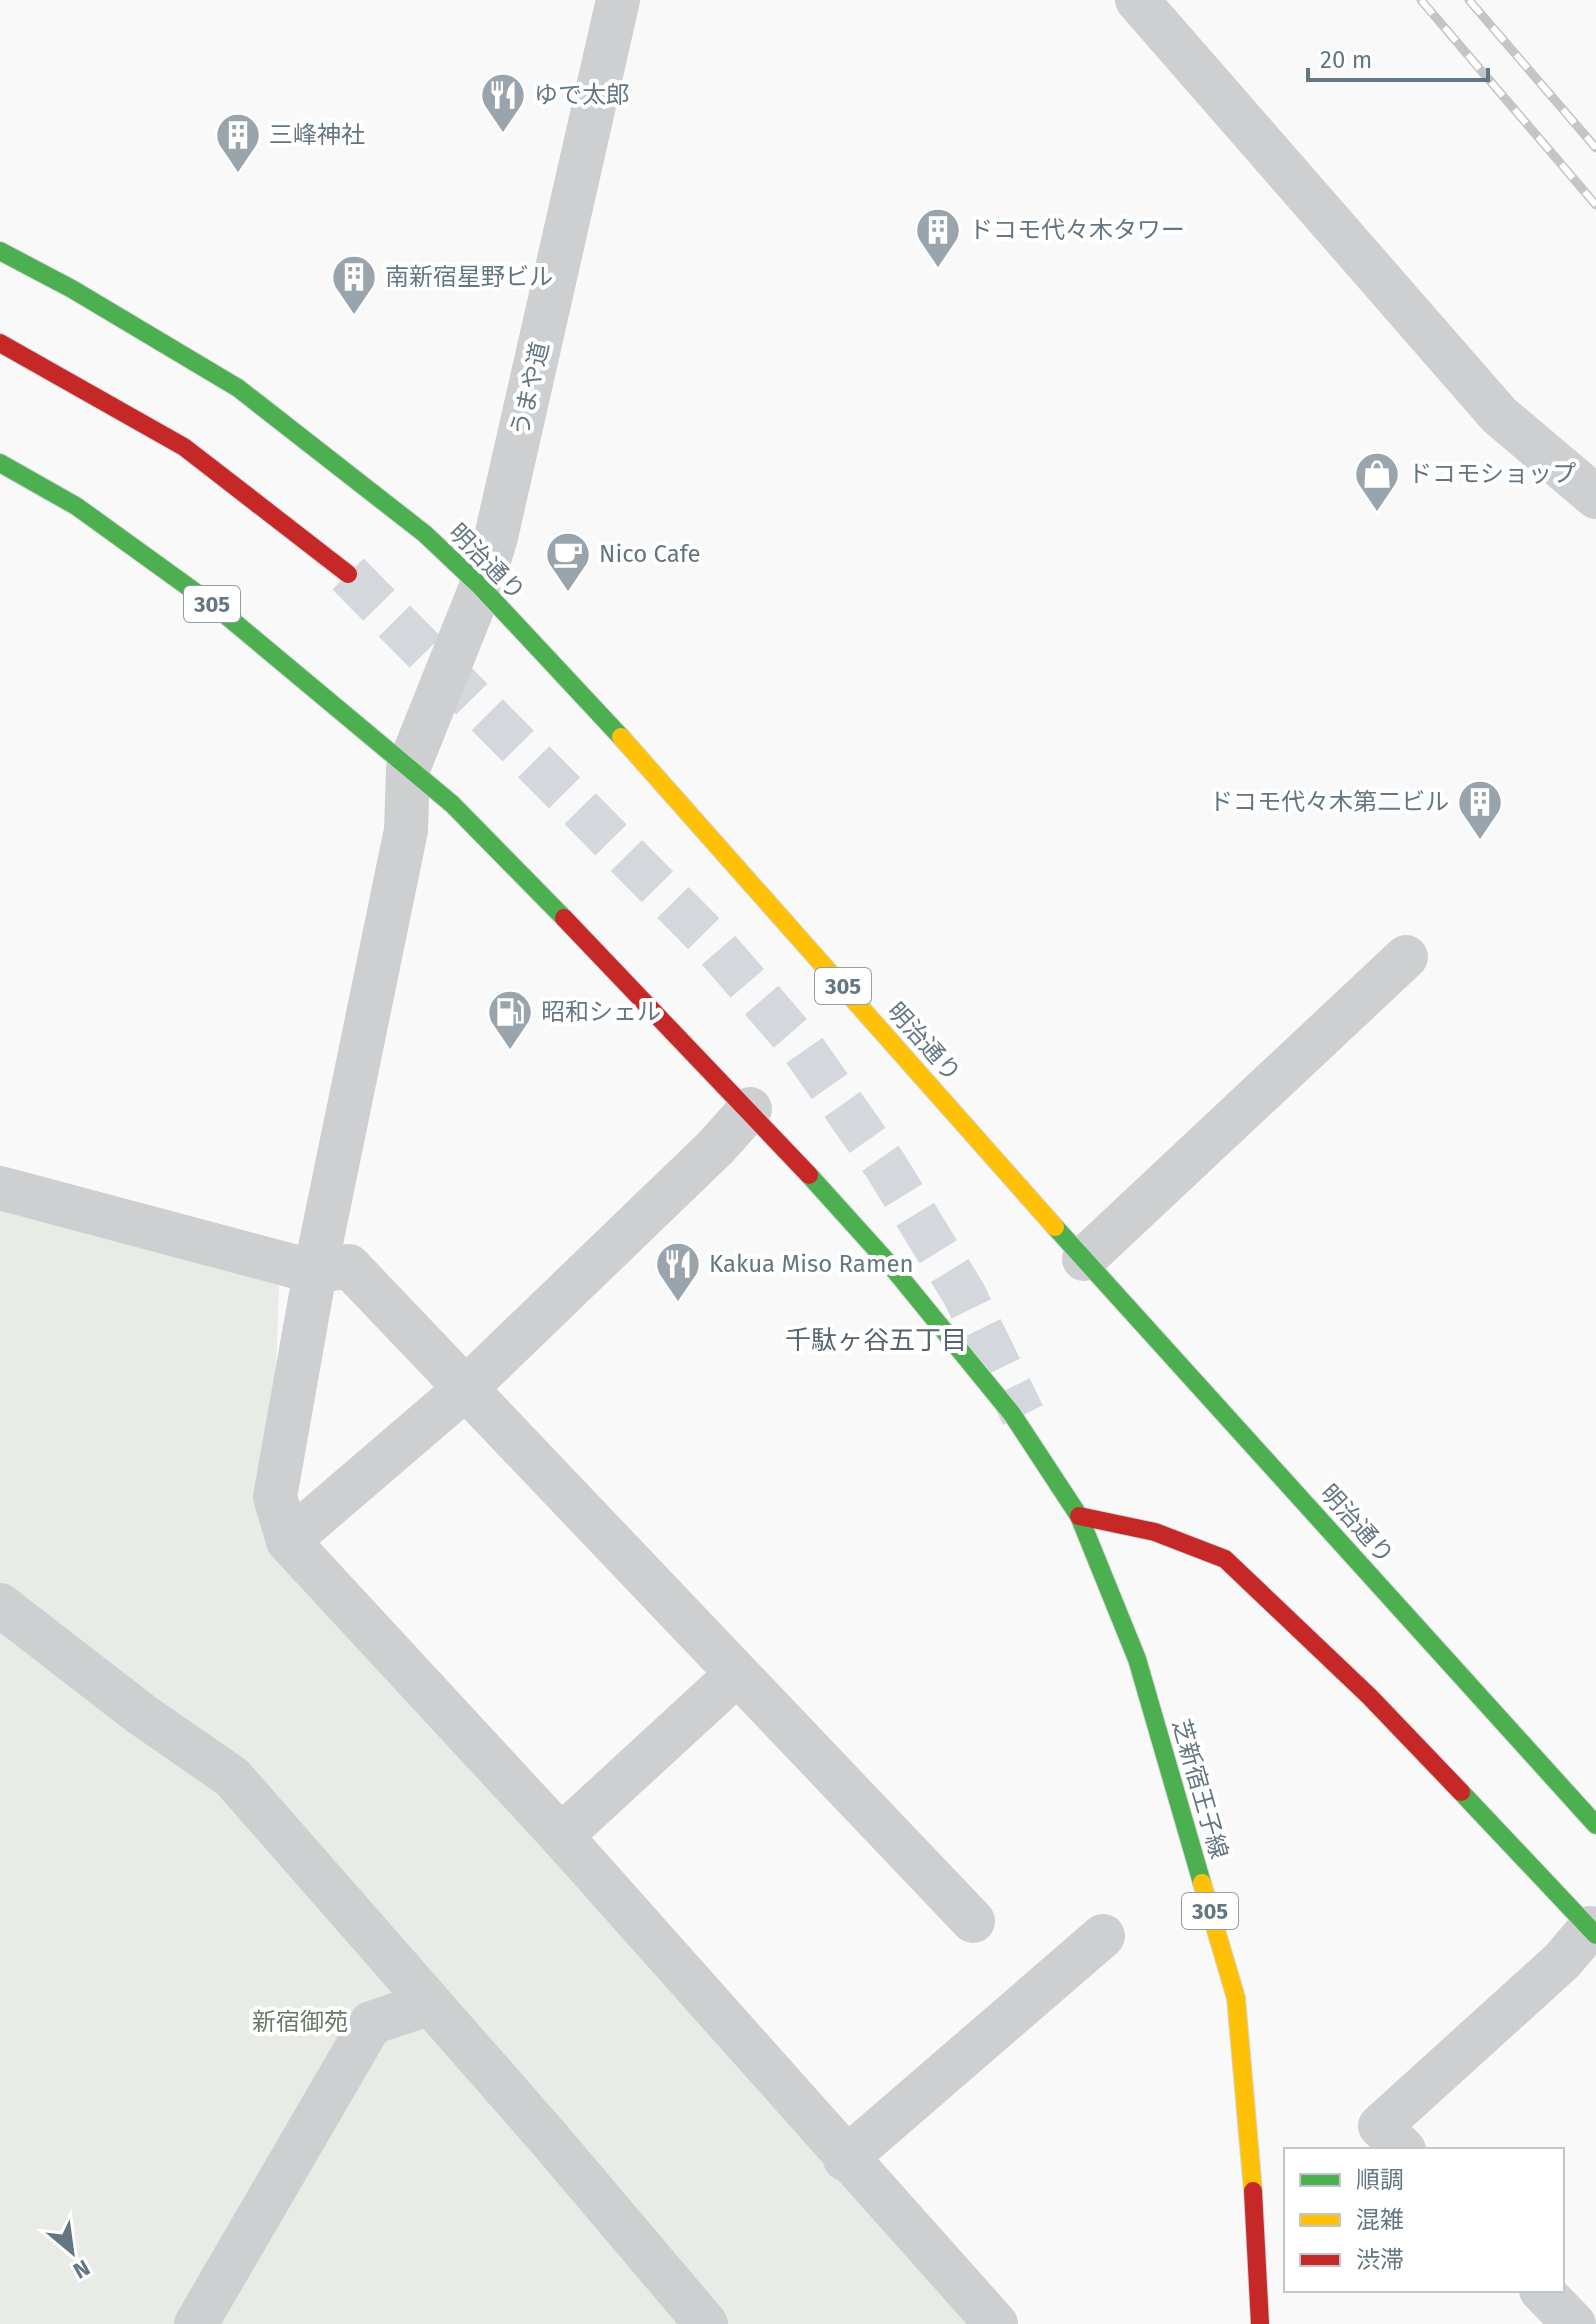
<svg xmlns="http://www.w3.org/2000/svg" width="1596" height="2324" font-family="'Fira Sans','Noto Sans JP',sans-serif">
  <style>
    .green { fill: #e8ebe6 }
    .lines { fill: none; stroke-linecap: round; stroke-linejoin: round }
    .primary-tunnel { stroke: #d4d8dc; stroke-width: 44; stroke-dasharray: 44 22; stroke-linecap: butt }
    .fast-casing { stroke: #d5d6d7; stroke-width: 20 }
    .slow-casing { stroke: #d5d6d7; stroke-width: 20 }
    .jam-casing { stroke: #d5d6d7; stroke-width: 20 }
    .street { stroke: #cecfd0; stroke-width: 44 }
    .fast { stroke: #4caf50; stroke-width: 18 }
    .slow { stroke: #ffc107; stroke-width: 18 }
    .jam { stroke: #c62828; stroke-width: 18 }
    .rail-casing { stroke: #c3c5c6; stroke-width: 9 }
    .rail { stroke: #fff; stroke-width: 6; stroke-dasharray: 18; stroke-linecap: butt }
    .labels { text-anchor: middle; stroke-width: 8; stroke-linejoin: round; paint-order: stroke }
    .shield { fill: #fff; stroke: #939fa8; stroke-width: 2 }
    .shield-label { font-size: 22px; font-weight: bold; fill: #657683 }
    .poi-label { font-size: 24px; fill: #657683; stroke: #fff; text-anchor: start }
    .street-label { font-size: 24px; fill: #657683; stroke: #fff }
    .park-label { font-size: 24px; fill: #687a64; stroke: #fff }
    .neighbourhood-label { font-size: 26px; fill: #57646e; stroke: #fff }
  </style>
  <rect width="100%" height="100%" fill="#f9f9f9"/>
  <!-- green -->
  <polygon class="green" points="0,1209 279,1285 270,1538 972,2324 0,2324"/>
  <g class="lines">
    <!-- primary-tunnel -->
    <polyline class="primary-tunnel" points="348,574 709,939 802,1047 885,1165 964,1294 1023,1415"/>
    <!-- fast casing -->
    <g class="fast-casing">
      <g id="fast">
        <polyline points="0,251 72,289 238,388 425,534 481,587 621,737"/>
        <polyline points="0,463 76,506 216,607 452,804 564,918"/>
        <polyline points="809,1175 892,1267 1012,1414 1079,1516 1137,1659 1202,1883"/>
        <polyline points="1055,1227 1596,1825"/>
        <polyline points="1461,1792 1596,1935"/>
      </g>
    </g>
    <!-- slow casing -->
    <g class="slow-casing">
      <g id="slow">
        <polyline points="621,737 1055,1227"/>
        <polyline points="1202,1883 1236,1998 1253,2191"/>
      </g>
    </g>
    <!-- jam casing -->
    <g class="jam-casing">
      <g id="jam">
        <polyline points="0,343 184,447 348,574"/>
        <polyline points="564,918 809,1175"/>
        <polyline points="1079,1516 1155,1532 1225,1559 1369,1696 1461,1792"/>
        <polyline points="1253,2191 1260,2324"/>
      </g>
    </g>
    <!-- street -->
    <g class="street">
      <polyline points="1137,0 1499,415 1596,497"/>
      <polyline points="750,1109 716,1147 464,1390 288,1541 561,1836 996,2324"/>
      <polyline points="0,1188 315,1272 349,1266 973,1921"/>
      <polyline points="1084,1259 1406,957"/>
      <polyline points="288,1541 275,1497 315,1272 406,830 408,769 481,587 496,537 618,0"/>
      <polyline points="0,1605 141,1714 232,1777 551,2141 706,2324"/>
      <polyline points="561,1836 737,1674"/>
      <polyline points="1404,2150 1380,2126 1562,1961 1590,1928"/>
      <polyline points="845,2159 1103,1936"/>
      <polyline points="1541,2290 1574,2324"/>
      <polyline points="196,2324 371,2023 428,2004"/>
    </g>
    <!-- fast -->
    <use href="#fast" class="fast"/>
    <!-- slow -->
    <use href="#slow" class="slow"/>
    <!-- jam -->
    <use href="#jam" class="jam"/>
    <!-- rail casing -->
    <g class="rail-casing">
      <g id="rail">
        <polyline points="1421,0 1596,205"/>
        <polyline points="1469,0 1596,148"/>
      </g>
    </g>
    <!-- rail -->
    <use href="#rail" class="rail"/>
  </g>
  <!-- icons -->
  <defs>
    <g id="restaurant-pin" transform="scale(2.3)"><path d="M0 17L-7.5 6A9.5 9.5 0 1 1 7.5 6Z" fill="#99a4ac" stroke="#fff"/><path d="M-5-6h1v4h1v-4h1v4h1v-4h1v5L-1.5 .5V6h-2V.5L-5-1ZM5-6V6H3V1.5H1.5Q1.5-4 5-6Z" fill="#fff"/></g>
    <g id="building-pin" transform="scale(2.3)"><path d="M0 17L-7.5 6A9.5 9.5 0 1 1 7.5 6Z" fill="#99a4ac" stroke="#fff"/><path d="M-4-6H4V6H1V3H-1V6H-4ZM-2.5-4.3h1.7v1.8h-1.7ZM.8-4.3h1.7v1.8H.8ZM-2.5-1h1.7V.8h-1.7ZM.8-1h1.7V.8H.8Z" fill="#fff"/></g>
    <g id="shop-pin" transform="scale(2.3)"><path d="M0 17L-7.5 6A9.5 9.5 0 1 1 7.5 6Z" fill="#99a4ac" stroke="#fff"/><path d="M-5-2.5h2.3a2.7 3.5 0 0 1 5.4 0H5L5.5 6h-11ZM-1.5-2.5h3a1.5 2.3 0 0 0-3 0Z" fill="#fff"/></g>
    <g id="cafe-pin" transform="scale(2.3)"><path d="M0 17L-7.5 6A9.5 9.5 0 1 1 7.5 6Z" fill="#99a4ac" stroke="#fff"/><path d="M-5.5-4.5H6V0H3Q3 3.5 0 3.5H-2.5Q-5.5 3.5-5.5 0ZM3-3.2v2h1.7v-2ZM-6 4.5H4V6H-6Z" fill="#fff"/></g>
    <g id="fuel-pin" transform="scale(2.3)"><path d="M0 17L-7.5 6A9.5 9.5 0 1 1 7.5 6Z" fill="#99a4ac" stroke="#fff"/><path d="M-5.5-6h7V0h2V4h1.3V-2.5L3-4.5l.8-.8L6-3V5H2.5V1h-1V6h-7ZM-4.2-4.7v3.2H.2V-4.7Z" fill="#fff"/></g>
  </defs>
  <g fill-rule="evenodd">
    <use href="#restaurant-pin" x="503" y="95"/>
    <use href="#building-pin" x="238" y="135"/>
    <use href="#building-pin" x="938" y="230"/>
    <use href="#building-pin" x="354" y="277"/>
    <use href="#shop-pin" x="1377" y="474"/>
    <use href="#cafe-pin" x="568" y="554"/>
    <use href="#building-pin" x="1480" y="802"/>
    <use href="#fuel-pin" x="510" y="1012"/>
    <use href="#restaurant-pin" x="678" y="1264"/>
  </g>
  <g class="labels">
    <!-- shield labels -->
    <g class="shield">
      <rect x="184" y="586" width="56" height="36" rx="6"/>
      <rect x="815" y="968" width="56" height="36" rx="6"/>
      <rect x="1182" y="1893" width="56" height="36" rx="6"/>
    </g>
    <g class="shield-label">
      <text x="212" y="612">305</text>
      <text x="843" y="994">305</text>
      <text x="1210" y="1919">305</text>
    </g>
    <!-- poi labels -->
    <g class="poi-label">
      <text x="534" y="103">ゆで太郎</text>
      <text x="269" y="143">三峰神社</text>
      <text x="969" y="238">ドコモ代々木タワー</text>
      <text x="385" y="285">南新宿星野ビル</text>
      <text x="1408" y="482">ドコモショップ</text>
      <text x="599" y="562">Nico Cafe</text>
      <text x="1449" y="810" text-anchor="end">ドコモ代々木第二ビル</text>
      <text x="541" y="1020">昭和シェル</text>
      <text x="709" y="1272">Kakua Miso Ramen</text>
    </g>
    <!-- street labels -->
    <g class="street-label">
      <text transform="translate(530 389) rotate(-77)" y="8">うまや道</text>
      <text transform="translate(487 562) rotate(45)" y="8">明治通り</text>
      <text transform="translate(924 1042) rotate(48)" y="8">明治通り</text>
      <text transform="translate(1357 1524) rotate(48)" y="8">明治通り</text>
      <text transform="translate(1200 1789) rotate(74)" y="8">芝新宿王子線</text>
    </g>
    <!-- park labels -->
    <g class="park-label">
      <text x="300" y="2030">新宿御苑</text>
    </g>
    <!-- neighbourhood labels -->
    <g class="neighbourhood-label">
      <text x="876" y="1349">千駄ヶ谷五丁目</text>
    </g>
  </g>
  <!-- legend -->
  <rect x="1284" y="2148" width="280" height="144" fill="#ffffff" stroke="#c1c8cd" stroke-width="2"/>
  <rect x="1300" y="2174" width="40" height="12" fill="#4caf50" stroke="#c1c8cd" stroke-width="2"/>
  <text x="1356" y="2188" font-size="24" fill="#657683">順調</text>
  <rect x="1300" y="2214" width="40" height="12" fill="#ffc107" stroke="#c1c8cd" stroke-width="2"/>
  <text x="1356" y="2228" font-size="24" fill="#657683">混雑</text>
  <rect x="1300" y="2254" width="40" height="12" fill="#c62828" stroke="#c1c8cd" stroke-width="2"/>
  <text x="1356" y="2268" font-size="24" fill="#657683">渋滞</text>
  <!-- north arrow -->
  <g transform="translate(72 2252) rotate(151)" stroke="#ffffff" stroke-width="6" paint-order="stroke">
  <path d="M0-6L14 30L0 20L-14 30Z" fill="#657683"/>
  <text y="-12" font-size="22" font-weight="bold" text-anchor="middle" fill="#657683">N</text>
  </g>
  <!-- scale -->
  <path d="M1308 68v12h180v-12" fill="none" stroke="#657683" stroke-width="4"/>
  <text x="1320" y="68" font-size="24" fill="#657683" stroke="#ffffff" stroke-width="6" paint-order="stroke">20 m</text>
</svg>
